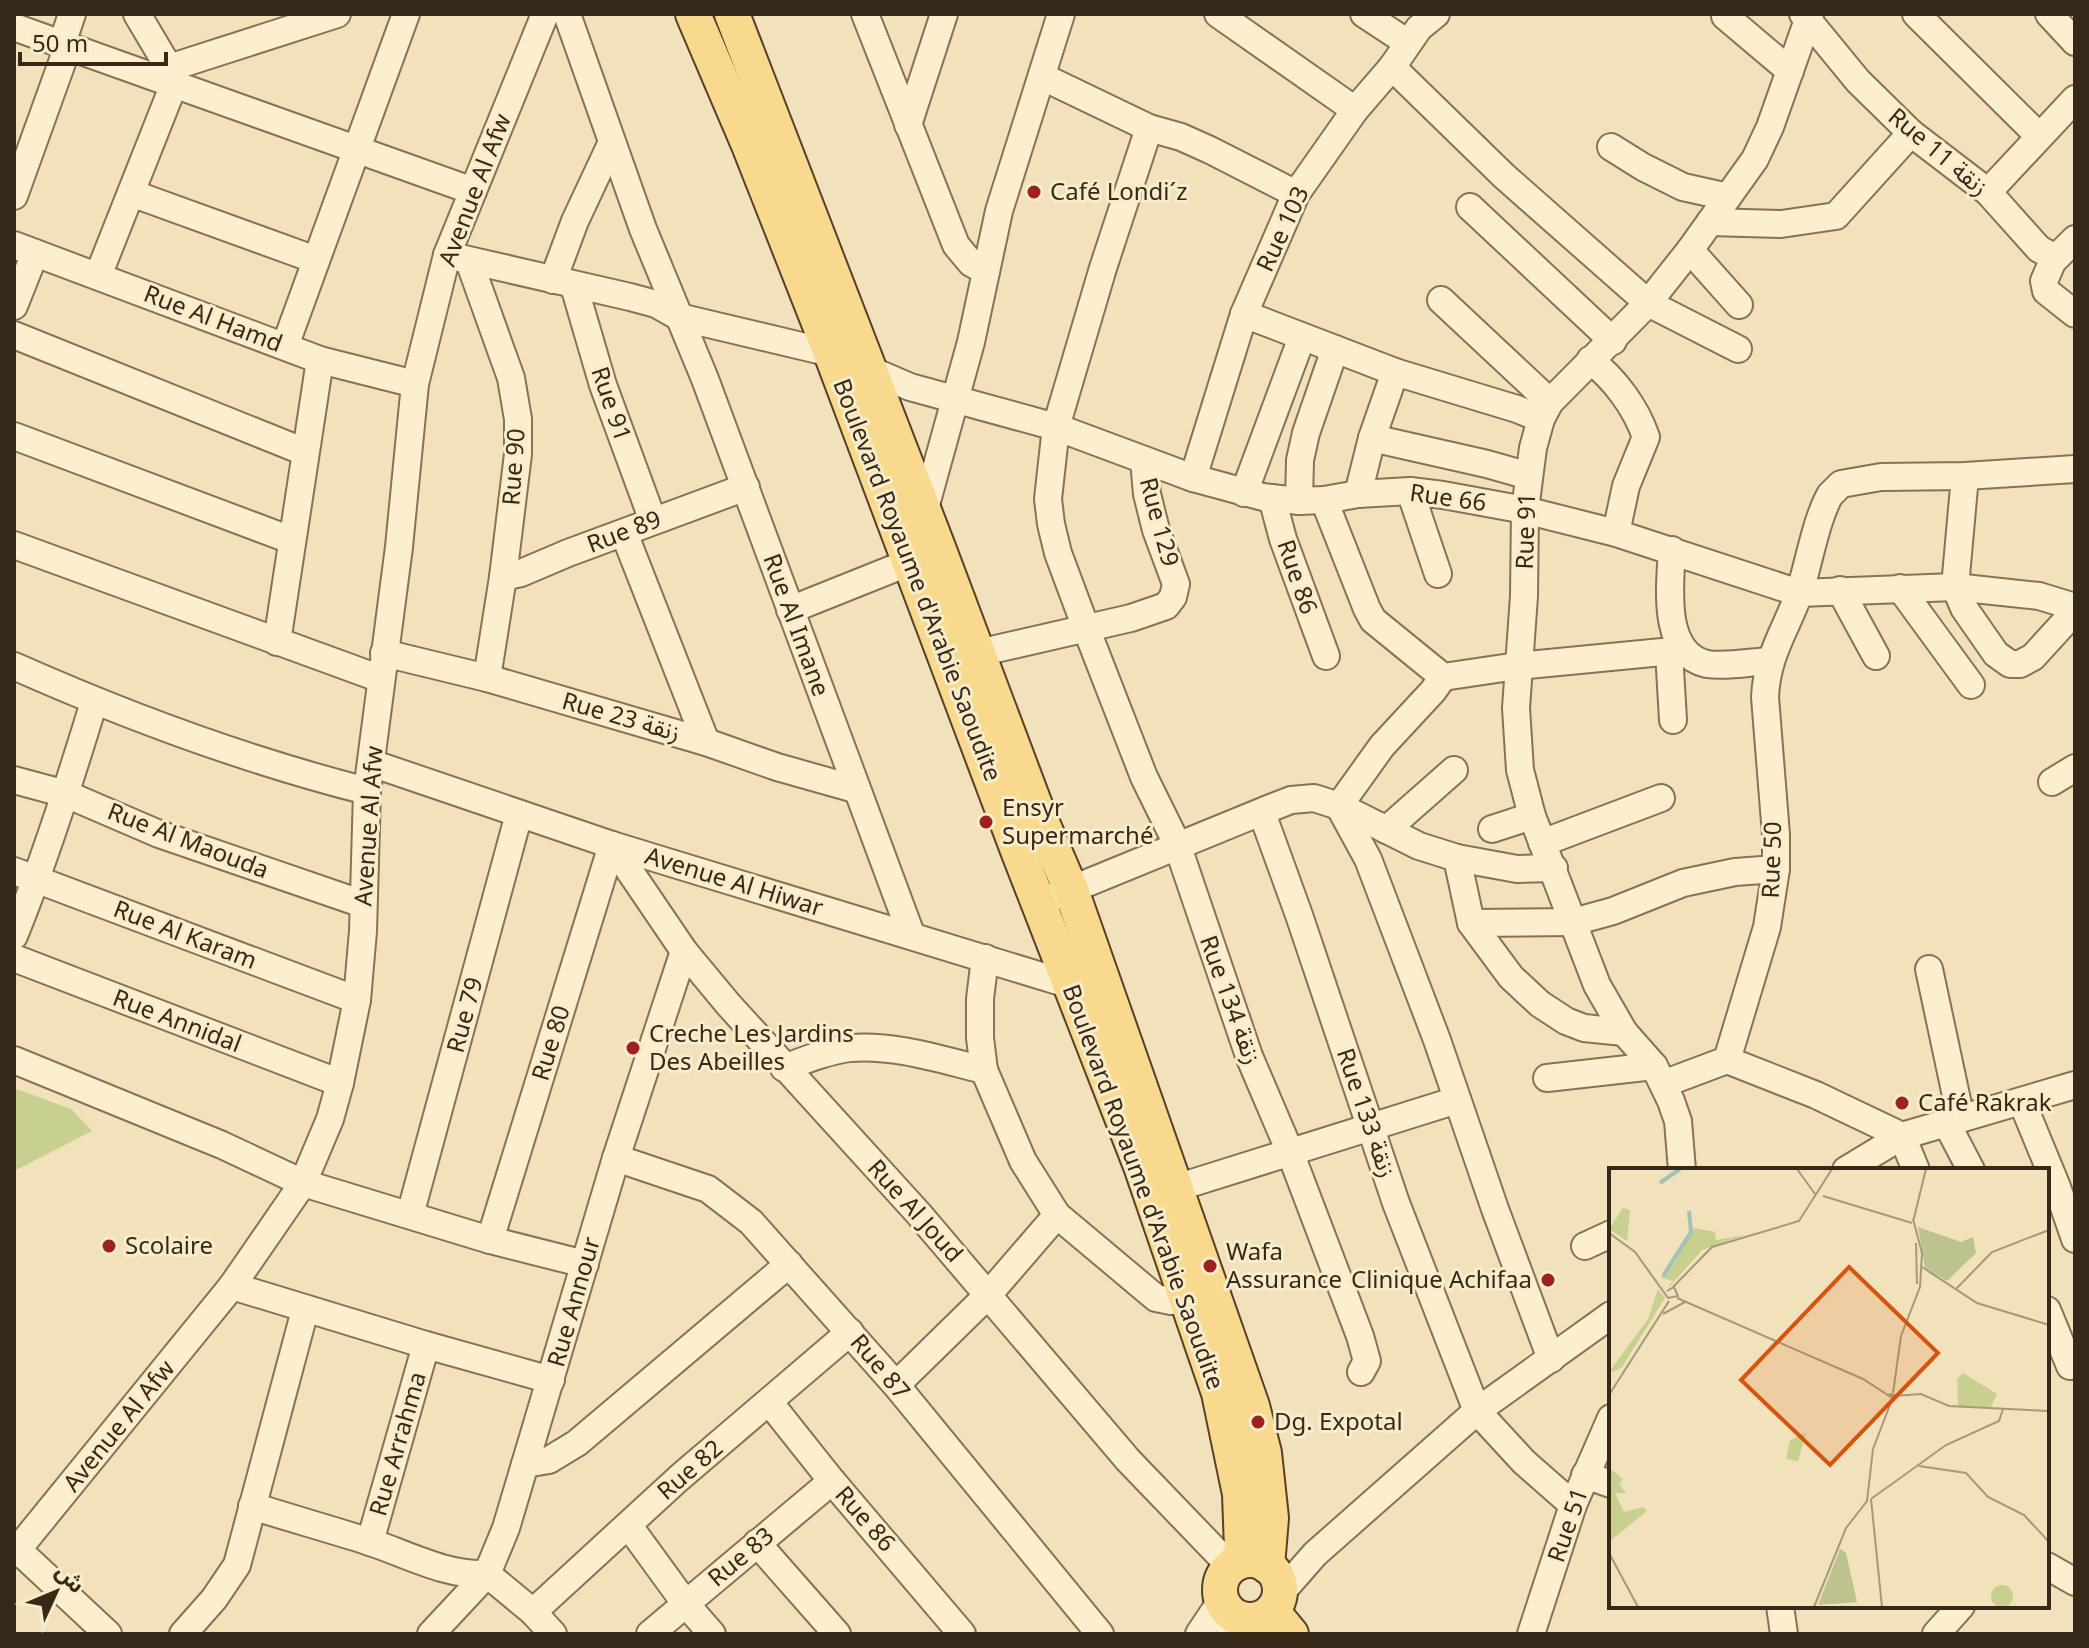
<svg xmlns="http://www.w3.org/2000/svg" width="2089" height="1648" font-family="Georgia,'Noto Sans Arabic',serif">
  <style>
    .green { fill: #c7d08f }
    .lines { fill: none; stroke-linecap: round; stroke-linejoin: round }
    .minor-casing { stroke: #8a7154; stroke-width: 30 }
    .major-casing { stroke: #573f29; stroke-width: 38 }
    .minor { stroke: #fcefcf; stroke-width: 26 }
    .major { stroke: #f9d98e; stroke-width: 34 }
    .poi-dot { fill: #9e201f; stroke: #f8eccb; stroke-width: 3 }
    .labels { text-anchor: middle; stroke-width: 6; stroke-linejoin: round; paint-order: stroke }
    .street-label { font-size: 24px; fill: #37291a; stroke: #f8eccb }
    .poi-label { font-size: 24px; fill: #37291a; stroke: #f8eccb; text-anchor: start }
    .inset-river { fill: none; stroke: #a0c2b8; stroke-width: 4 }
    .inset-road { fill: none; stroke: #a7987b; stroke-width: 2 }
    .view { fill: #d6540d; fill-opacity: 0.15; stroke: #d6540d; stroke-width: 4 }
    .inset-edge { fill: none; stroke: #37291a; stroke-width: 4 }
  </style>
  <rect width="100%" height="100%" fill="#f1e2bb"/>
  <!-- green -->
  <polygon class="green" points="14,1088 71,1109 92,1131 14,1171"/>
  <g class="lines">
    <!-- minor casing -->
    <g class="minor-casing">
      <g id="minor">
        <polyline points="567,14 643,229 705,379 911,934"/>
        <polyline points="865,14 956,245 971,263 986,271"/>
        <polyline points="1218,14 1355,110"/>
        <polyline points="1364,14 1408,43"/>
        <polyline points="1803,14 1858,81 1911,133 1988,192 2039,249 2056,258 2075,239"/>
        <polyline points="1916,14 2039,136"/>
        <polyline points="2049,14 2075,42"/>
        <polyline points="1725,16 1790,71"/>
        <polyline points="14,27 473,191"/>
        <polyline points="62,44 72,14"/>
        <polyline points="1392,67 1504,176 1648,303 1738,349"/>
        <polyline points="169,68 337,14"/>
        <polyline points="1043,77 1149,128 1181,137 1210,150 1296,194"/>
        <polyline points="908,125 944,14"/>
        <polyline points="1149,128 1103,268 1056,427 1048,499 1051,524 1058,553 1086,628 1144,777 1177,844 1249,1056 1290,1152 1360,1336 1367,1361 1361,1372"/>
        <polyline points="1611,147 1643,167 1683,187 1728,197"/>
        <polyline points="1988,192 2075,99"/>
        <polyline points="131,193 316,260"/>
        <polyline points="14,196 68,46"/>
        <polyline points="1470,207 1613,341"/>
        <polyline points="1710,222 1781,224 1836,216 1911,133"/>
        <polyline points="14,245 320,360 415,384"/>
        <polyline points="1690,250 1739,305"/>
        <polyline points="447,255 630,297 656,304 679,317 831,353 910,387 1056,427 1193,478 1263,497 1299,501 1324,500 1358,494 1410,491 1443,495 1525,510 1616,533 1799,593 1955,587 2039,596 2075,607"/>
        <polyline points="2054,258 2044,281 2046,291 2075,314"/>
        <polyline points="469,261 511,378 518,419 518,454 503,577 487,678"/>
        <polyline points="98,276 174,84 169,68 137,14"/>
        <polyline points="553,280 575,221 612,142"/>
        <polyline points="574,286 603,385 653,521"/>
        <polyline points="1441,300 1550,402"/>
        <polyline points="14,306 35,253"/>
        <polyline points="1244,314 1395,372 1517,409 1541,419"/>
        <polyline points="14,335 305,452"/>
        <polyline points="285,346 406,14"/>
        <path d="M 1590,360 C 1615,379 1636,408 1646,437 L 1626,486 L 1616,533"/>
        <polyline points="14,436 291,540"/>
        <polyline points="1372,438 1487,464 1529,476"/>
        <polyline points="1965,476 1955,587 1964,608 1996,654 2010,664 2020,664 2033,657 2075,611"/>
        <polyline points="1193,478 1244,314 1296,194 1355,110 1392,67 1419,28 1436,14"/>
        <polyline points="1410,491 1438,574"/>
        <polyline points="1244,493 1302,337"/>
        <polyline points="1358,494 1372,438 1395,372"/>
        <polyline points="1272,498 1283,539 1326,656"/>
        <polyline points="1324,500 1367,609 1373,620 1443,677 1517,666 1683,650"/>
        <polyline points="1299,501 1300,460 1306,433 1335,349"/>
        <polyline points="924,512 971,342 999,211 1061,14"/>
        <polyline points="624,533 706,742"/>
        <polyline points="14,545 381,679"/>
        <path d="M 1672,550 C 1670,585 1661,654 1707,664 C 1727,667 1750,662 1769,661"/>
        <polyline points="503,577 521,573 568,553 746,487"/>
        <polyline points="1900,588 1971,685"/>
        <polyline points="1840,590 1876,656"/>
        <polyline points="790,610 925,556"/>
        <polyline points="277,642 320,360"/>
        <polyline points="1669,652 1673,720"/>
        <polyline points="384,653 487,678 706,742 777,767 855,789"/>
        <polyline points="978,653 1131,618 1166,606 1173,597 1176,584 1156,530 1147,494 1144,460"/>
        <path d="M 14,666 C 129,717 245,760 367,791"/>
        <polyline points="371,763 612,845 1071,985 1080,981"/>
        <polyline points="14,780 66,794 159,834 363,904"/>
        <polyline points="2052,782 2075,768"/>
        <polyline points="1339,806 1368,859 1437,1040 1495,1209 1551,1359"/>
        <polyline points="1339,806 1382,746 1433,691 1443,677"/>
        <polyline points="1262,813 1299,915 1396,1203 1477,1411 1524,1462 1573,1505"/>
        <polyline points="1492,829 1532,816"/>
        <polyline points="1386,830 1454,770"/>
        <polyline points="1542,843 1661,798"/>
        <polyline points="612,845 684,951 728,1004 918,1213 1128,1460 1231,1567"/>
        <polyline points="1457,858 1471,923 1511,977 1540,1004 1566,1021 1584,1028 1624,1032"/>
        <polyline points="14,871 357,1000"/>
        <polyline points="1053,897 1273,807 1291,800 1314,798 1339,806 1419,846 1457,858 1517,869 1554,868"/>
        <polyline points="1471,923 1573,922 1613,911 1683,883 1735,872 1776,869"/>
        <path d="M 14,936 C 45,859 70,781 94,702"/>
        <polyline points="14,958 340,1083"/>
        <polyline points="985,958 980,999 980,1038 984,1070 1023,1161 1057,1215 1156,1298 1171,1301 1185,1300"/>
        <polyline points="1929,969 1961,1119"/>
        <polyline points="14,1060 222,1145 303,1183 490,1240 585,1264"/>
        <polyline points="1727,1060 1816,1095 1902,1136 1916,1170"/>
        <path d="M 784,1068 C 805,1060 827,1051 850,1048 C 894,1044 942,1060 984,1070"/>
        <polyline points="1547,1078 1654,1066"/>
        <path d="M 1663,1084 L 1727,1060 L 1767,927 L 1776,869 L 1776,835 L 1765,697 C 1767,654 1786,630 1800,591 C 1809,562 1816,520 1830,495 L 1841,484 L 1881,477 L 1965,476 L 2075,469"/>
        <polyline points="2022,1102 2057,1187 2075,1239"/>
        <polyline points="1947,1124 1971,1170"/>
        <polyline points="616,1158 708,1189 751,1222 896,1385 1100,1634"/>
        <polyline points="1682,1170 1678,1121 1671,1101 1654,1066 1624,1032 1597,985 1532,816 1520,770 1516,708 1524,596 1525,510 1533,448 1541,419 1550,402 1648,303 1690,250 1755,159 1770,127 1810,14"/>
        <polyline points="1846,1170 1902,1136 2075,1085"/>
        <polyline points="1176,1188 1457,1100"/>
        <polyline points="410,1215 519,814"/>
        <polyline points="490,1240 612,845"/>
        <polyline points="1585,1246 1611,1234"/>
        <polyline points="232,1286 426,1345 551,1380"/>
        <polyline points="2047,1310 2070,1366"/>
        <polyline points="896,1385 988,1295 1057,1215"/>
        <polyline points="770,1403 832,1481 962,1634"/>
        <polyline points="525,1464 549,1460 577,1443 789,1264"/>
        <polyline points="1585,1475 1611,1484"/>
        <path d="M 252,1506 C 290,1518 329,1529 367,1541 C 405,1553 445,1576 487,1574 L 533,1612 L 553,1634"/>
        <polyline points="629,1526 685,1603 712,1634"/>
        <polyline points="370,1542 426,1345"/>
        <polyline points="757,1543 837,1634"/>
        <polyline points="18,1550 108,1634"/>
        <polyline points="14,1554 232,1286 303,1183 330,1119 340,1083 357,1000 363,931 367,791 399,547 415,384 447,255 545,14"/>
        <polyline points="2047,1566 2075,1582"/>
        <polyline points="1280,1594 1315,1554 1477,1411 1611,1315"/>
        <polyline points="1780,1606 1784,1634"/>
        <polyline points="533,1612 679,1478 850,1332"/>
        <polyline points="183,1634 214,1599 237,1565 305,1310"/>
        <polyline points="431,1634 487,1574 506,1528 616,1158 684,951"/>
        <polyline points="650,1634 832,1481"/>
        <polyline points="1199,1634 1221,1601"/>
        <polyline points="1229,1634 1246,1620"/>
        <polyline points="1531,1634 1573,1505 1611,1418"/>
        <polyline points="1936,1634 1961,1606"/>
      </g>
    </g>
    <!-- major casing -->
    <g class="major-casing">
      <g id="major">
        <polyline points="693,14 749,145 831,353 1019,853 1141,1166 1219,1393 1240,1494 1242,1549 1237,1563"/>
        <polyline points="732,14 939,550 1039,816 1071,890 1252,1406 1264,1453 1271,1518 1267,1566"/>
        <circle cx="1250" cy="1590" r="30"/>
        <polyline points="1272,1611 1291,1634"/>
      </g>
    </g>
    <!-- minor -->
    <use href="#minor" class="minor"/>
    <!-- major -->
    <use href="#major" class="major"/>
  </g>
  <!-- markers -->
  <g class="poi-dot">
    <circle cx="1034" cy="192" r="8"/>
    <circle cx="986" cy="822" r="8"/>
    <circle cx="633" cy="1048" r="8"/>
    <circle cx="1902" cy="1103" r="8"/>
    <circle cx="109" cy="1246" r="8"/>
    <circle cx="1210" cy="1266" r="8"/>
    <circle cx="1548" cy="1280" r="8"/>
    <circle cx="1258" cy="1422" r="8"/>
  </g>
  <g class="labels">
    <!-- street labels -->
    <g class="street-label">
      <text transform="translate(1938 152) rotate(40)" y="8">Rue 11 زنقة</text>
      <text transform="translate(475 190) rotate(-69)" y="8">Avenue Al Afw</text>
      <text transform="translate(1283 229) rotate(-65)" y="8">Rue 103</text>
      <text transform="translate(213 319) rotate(21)" y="8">Rue Al Hamd</text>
      <text transform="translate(611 404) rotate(71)" y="8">Rue 91</text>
      <text transform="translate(514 467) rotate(-86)" y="8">Rue 90</text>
      <text transform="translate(1448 498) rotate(8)" y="8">Rue 66</text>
      <text transform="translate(1159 522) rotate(75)" y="8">Rue 129</text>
      <text transform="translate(1526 531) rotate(-88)" y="8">Rue 91</text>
      <text transform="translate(624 532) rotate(-21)" y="8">Rue 89</text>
      <text transform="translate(1297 577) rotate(71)" y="8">Rue 86</text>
      <text transform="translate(917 580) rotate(69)" y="8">Boulevard Royaume d'Arabie Saoudite</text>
      <text transform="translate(796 625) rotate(70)" y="8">Rue Al Imane</text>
      <text transform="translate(621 717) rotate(16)" y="8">Rue 23 زنقة</text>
      <text transform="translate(369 826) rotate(-86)" y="8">Avenue Al Afw</text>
      <text transform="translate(188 841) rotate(21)" y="8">Rue Al Maouda</text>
      <text transform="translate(1772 860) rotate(-88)" y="8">Rue 50</text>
      <text transform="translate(734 882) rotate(17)" y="8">Avenue Al Hiwar</text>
      <text transform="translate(185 935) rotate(21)" y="8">Rue Al Karam</text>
      <text transform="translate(1230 1000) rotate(70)" y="8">Rue 134 زنقة</text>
      <text transform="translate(465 1015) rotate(-75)" y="8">Rue 79</text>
      <text transform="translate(177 1021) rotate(21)" y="8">Rue Annidal</text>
      <text transform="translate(551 1043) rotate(-73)" y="8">Rue 80</text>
      <text transform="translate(1366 1113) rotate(71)" y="8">Rue 133 زنقة</text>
      <text transform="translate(1143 1187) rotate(70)" y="8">Boulevard Royaume d'Arabie Saoudite</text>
      <text transform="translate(915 1211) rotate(48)" y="8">Rue Al Joud</text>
      <text transform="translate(574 1302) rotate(-74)" y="8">Rue Annour</text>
      <text transform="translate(880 1367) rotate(50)" y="8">Rue 87</text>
      <text transform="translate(119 1426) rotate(-51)" y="8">Avenue Al Afw</text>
      <text transform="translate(398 1444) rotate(-74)" y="8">Rue Arrahma</text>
      <text transform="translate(690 1470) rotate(-41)" y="8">Rue 82</text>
      <text transform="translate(865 1519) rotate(49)" y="8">Rue 86</text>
      <text transform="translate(1568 1525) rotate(-71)" y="8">Rue 51</text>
      <text transform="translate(741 1557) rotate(-40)" y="8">Rue 83</text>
    </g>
    <!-- poi labels -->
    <g class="poi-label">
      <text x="1050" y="200">Café Londi´z</text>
      <text x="1002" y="816">Ensyr<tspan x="1002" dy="28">Supermarché</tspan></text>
      <text x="649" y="1042">Creche Les Jardins<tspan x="649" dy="28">Des Abeilles</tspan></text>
      <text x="1918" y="1111">Café Rakrak</text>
      <text x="125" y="1254">Scolaire</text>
      <text x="1226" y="1260">Wafa<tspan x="1226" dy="28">Assurance</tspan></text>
      <text x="1532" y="1288" text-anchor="end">Clinique Achifaa</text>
      <text x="1274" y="1430">Dg. Expotal</text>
    </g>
  </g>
  <!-- overview -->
  <g transform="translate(1609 1168)">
    <rect width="440" height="440" fill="#f1e2bb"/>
    <path d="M 14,40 L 21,42 L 18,73 L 0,61 ZM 85,60 L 106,64 L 107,72 L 136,67 L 93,82 L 61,118 L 59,118 L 64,113 L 52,110 ZM 49,121 L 56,130 L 13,199 L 6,203 L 0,204 L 39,151 ZM 354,205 L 388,226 L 382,239 L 349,238 L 348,211 ZM 197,265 L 189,293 L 177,291 L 181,272 ZM 0,300 L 14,311 L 10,316 L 17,325 L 6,325 L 15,344 L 34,339 L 38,343 L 0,374 ZM382 428a11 11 0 1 1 22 0a11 11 0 1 1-22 0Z" fill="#c7d08f"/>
    <path d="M 309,59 L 352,74 L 364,69 L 367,85 L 338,113 L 316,100 ZM 231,381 L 237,385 L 248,434 L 209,437 Z" fill="#bcc38f"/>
    <path class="inset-river" d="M 51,15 L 71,1M 54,108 L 82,64 L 80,43"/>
    <path class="inset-road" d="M 188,1 L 206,26M 214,28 L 303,55M 304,54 L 317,1M 0,65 L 26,84 L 59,130 L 69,128 L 65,119 L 58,123M 307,75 L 308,116M 313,99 L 368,135 L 440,157M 64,119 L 103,79 L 190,53 L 223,1M 347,121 L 383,84 L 440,62M 68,130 L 254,211 L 282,229 L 285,227 L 280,226M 54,146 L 76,134M 284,225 L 292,168 L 311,119 L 313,85 L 304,51M 0,227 L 60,133M 284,228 L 312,226 L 340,238 L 440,243M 310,298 L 357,305 L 379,329 L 415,347 L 440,374M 262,331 L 337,277 L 390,253 L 394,241M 262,331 L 273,439M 0,385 L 29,439M 205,439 L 237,360 L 258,333 L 264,281 L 284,229"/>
    <path class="view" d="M 240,99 L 329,185 L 221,297 L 132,212 Z"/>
    <rect width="440" height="440" class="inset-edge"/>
  </g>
  <!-- border -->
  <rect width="2089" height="1648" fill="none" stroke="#37291a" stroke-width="32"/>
  <!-- north arrow -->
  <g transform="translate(56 1592) rotate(46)" stroke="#f8eccb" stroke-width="6" paint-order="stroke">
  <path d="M0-6L14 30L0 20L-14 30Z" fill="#37291a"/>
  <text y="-12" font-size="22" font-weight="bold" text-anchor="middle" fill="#37291a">ش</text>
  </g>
  <!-- scale -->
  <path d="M20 52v12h146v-12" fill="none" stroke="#37291a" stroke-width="4"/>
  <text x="32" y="52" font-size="24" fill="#37291a" stroke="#f8eccb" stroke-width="6" paint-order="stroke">50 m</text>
</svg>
